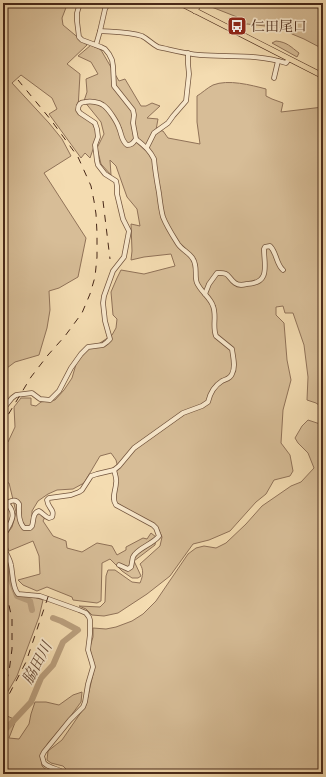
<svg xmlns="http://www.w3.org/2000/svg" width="326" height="777" font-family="'Old Standard TT','Noto Serif JP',serif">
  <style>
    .green { fill: #d7bd97; stroke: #907258 }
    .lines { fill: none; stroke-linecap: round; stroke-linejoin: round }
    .river { stroke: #ba9f7d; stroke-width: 6 }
    .minor-casing { stroke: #73553e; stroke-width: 5.5 }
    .major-casing { stroke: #482818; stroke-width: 6 }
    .minor { stroke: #f8e8cc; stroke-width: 4 }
    .major { stroke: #f4dcb1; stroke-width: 5 }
    .rail { stroke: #482818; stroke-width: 1; stroke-dasharray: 7 7; stroke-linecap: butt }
    .labels { text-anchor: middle; stroke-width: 3.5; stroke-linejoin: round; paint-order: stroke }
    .poi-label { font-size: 14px; fill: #482818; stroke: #f8e8cc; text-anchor: start }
    .water-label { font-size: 15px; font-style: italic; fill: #644631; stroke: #f8e8cc }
  </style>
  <rect width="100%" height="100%" fill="#f4dcb1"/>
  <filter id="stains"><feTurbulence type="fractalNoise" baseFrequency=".005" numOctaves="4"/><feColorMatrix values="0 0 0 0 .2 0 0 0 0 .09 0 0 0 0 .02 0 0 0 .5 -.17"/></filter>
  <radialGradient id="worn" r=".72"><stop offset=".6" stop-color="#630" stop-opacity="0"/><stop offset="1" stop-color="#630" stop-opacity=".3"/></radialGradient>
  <!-- green -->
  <g class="green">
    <polygon points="3,3 65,3 67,5 62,18 63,25 87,45 67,64 80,74 78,109 91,121 98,135 90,158 85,153 81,158 49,114 57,109 52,98 21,75 12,83 49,123 62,139 71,156 44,173 86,238 78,277 59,288 49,291 50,310 47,328 39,355 15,362 3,371"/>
    <polygon points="208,3 323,3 323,49 304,39 292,34 284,28 247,24 244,25 237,17 209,6"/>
    <path d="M 276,41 C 287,42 291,47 299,53 L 297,57 L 272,43 Z"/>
    <path d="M 91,45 L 101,50 L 119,81 L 125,79 L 141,106 L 146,106 L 152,103 L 160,106 L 147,118 L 158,119 L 156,130 L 163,131 L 168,138 L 200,144 L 197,122 L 197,96 C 202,93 207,88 213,85 C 228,79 251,85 266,89 L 266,96 L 272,99 L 283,103 L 281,112 L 323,107 L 323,408 L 316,403 L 307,400 L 308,377 L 304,345 L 293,313 L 285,313 L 283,306 L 276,307 L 276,315 L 284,323 L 287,360 L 291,380 L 283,410 L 281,443 L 290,455 L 293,471 L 290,476 L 274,480 L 266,494 L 256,502 L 230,531 L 209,540 L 193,544 L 170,576 L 147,594 L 118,613 L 104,616 L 92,615 L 86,609 L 79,606 L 100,607 L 105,602 L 106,576 L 108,570 L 115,570 L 132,582 L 140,583 C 143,576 144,570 140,564 L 160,546 L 162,537 L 158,528 L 112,500 L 117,464 L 116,460 L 111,453 L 100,456 L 84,483 L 73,489 L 57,490 L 48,494 L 38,501 L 32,511 L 32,519 L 37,510 L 46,515 L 43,521 L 53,536 L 66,541 L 67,548 L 82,552 L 97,543 L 112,546 L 117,555 L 126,550 L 126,547 L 143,538 L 147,539 L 151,533 L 156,537 L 155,545 L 134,561 L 141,576 L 138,578 L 132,578 L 122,571 L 110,559 L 102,563 L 101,601 L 97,603 L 73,600 L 72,597 L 47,587 L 37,591 L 23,585 L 18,580 L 40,574 L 39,556 L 33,541 L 9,551 L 5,541 L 7,534 L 12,527 L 16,512 L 9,483 L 3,481 L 3,446 L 8,442 L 15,427 L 14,407 L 21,398 L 31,398 L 31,405 L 36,406 L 41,402 L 55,400 L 64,390 L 72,378 L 79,354 L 84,350 L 97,345 L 112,335 L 116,328 L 117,319 L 113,315 L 111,292 L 117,278 L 121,270 L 144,274 L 175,266 L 171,254 L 144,257 L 131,260 L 132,251 L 131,224 L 140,226 L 137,209 L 127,197 L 116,166 L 110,160 L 111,175 L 101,164 L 97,148 L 104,134 L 101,122 L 84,101 L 87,92 L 86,79 L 98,74 L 91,62 L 78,56 Z"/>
    <polygon points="308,420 323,425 323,774 69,774 69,772 63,766 51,763 47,760 48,751 62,740 86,705 93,674 93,663 91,655 90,647 93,637 93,628 106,629 116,627 132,621 143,614 156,601 188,554 196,548 204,546 216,548 226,543 246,524 262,506 291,486 301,482 314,468 308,453 298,443 295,438 302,426"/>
    <polygon points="3,551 6,556 16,591 43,600 39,617 17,676 3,700"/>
    <polygon points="82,692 81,702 67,721 48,743 42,756 42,766 50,773 50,774 3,774 3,719 5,715 16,720 9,738 19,739 29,724 31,714 35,702 46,702 59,705 73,695"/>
  </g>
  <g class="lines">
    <!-- river -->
    <g class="river">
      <polyline points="3,559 17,596 30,601 32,610"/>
      <polyline points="3,732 31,702 41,678 53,665 63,642 78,630 61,621 53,618"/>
    </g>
    <!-- minor casing -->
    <g class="minor-casing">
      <g id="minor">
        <polyline points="100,31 105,9 108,3"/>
        <path d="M 96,45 L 100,31 C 113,32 130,32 142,36 C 148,39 152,44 158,47 C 172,50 186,54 200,55 C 229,57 258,54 286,63 L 289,59"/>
        <polyline points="274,78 278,61"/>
        <polyline points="147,147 154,133 168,123 173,116 186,101 189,74 188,64 188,53"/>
        <path d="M 205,294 L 209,284 L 217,273 C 230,272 227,277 235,283 C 239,286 243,285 247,284 C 271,283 264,265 264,249 L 265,247 L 270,246 C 277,253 276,264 283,270"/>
        <path d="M 3,409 L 12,398 L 16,395 L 32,393 L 40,399 L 50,400 L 59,391 L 71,368 L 81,354 L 88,347 L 103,345 L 107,342 L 110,339 L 105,321 L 103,303 L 104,296 L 113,271 L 124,257 L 129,231 L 123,219 L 117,194 L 117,186 L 116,181 L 105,174 L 98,165 L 97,161 L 95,145 L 98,137 L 97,129 L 95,123 L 80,113 L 78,110 C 78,105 80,102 85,102 C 91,101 99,102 103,105 C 109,109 117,122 119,128 C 122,135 121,140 127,145 C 132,145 133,143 136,139"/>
        <path d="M 114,470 C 115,474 117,479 116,483 C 116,490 111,498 116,505 L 153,525 L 156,528 L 159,536 C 152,545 137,548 133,557 C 132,560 132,564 131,567 L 128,569 L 119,565"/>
        <path d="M 3,500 C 19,512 12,522 3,536"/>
        <path d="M 7,503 C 12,500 16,499 19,504 C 19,512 18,521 24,528 L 30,528 L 32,526 C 34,521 32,513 39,511 C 43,513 45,517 49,518 L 52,517 C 55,509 48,509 47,500 L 49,498 L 71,495 L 79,492 L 82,490 L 91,476 L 97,474 L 114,470 L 119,466 L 134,448 L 183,413 L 202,406 L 208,402 C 210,393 214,386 222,381 C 226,379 230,379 232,374 C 236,367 233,357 232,349 L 216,336 C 212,326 217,316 213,306 C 210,297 201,292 197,283 C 194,276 198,267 193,259 C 190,253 182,250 178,244 C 173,236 167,227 163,217 C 161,210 160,201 159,193 C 157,182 155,171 154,159 C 149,149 144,146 136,139 L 133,123 L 134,115 L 133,110 L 114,86 L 113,66 L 112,60 L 109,54 L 105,49 L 101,47 L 82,40 L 79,37 L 77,21 L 77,13 L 80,3"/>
        <path d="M 3,547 C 6,553 10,559 11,565 C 13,574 12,587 18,594 L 40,596 L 79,610 L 86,613 L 89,617 L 90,620 L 90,634 L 88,650 L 92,663 L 93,667 L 88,684 L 85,702 L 83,707 L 70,720 L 44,752 L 42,756 L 44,763 C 50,769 59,768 65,774"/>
      </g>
    </g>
    <!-- major casing -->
    <g class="major-casing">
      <g id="major">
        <polyline points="180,3 323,76"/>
        <polyline points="195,11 199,3"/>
      </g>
    </g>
    <!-- minor -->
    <use href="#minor" class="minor"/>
    <!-- major -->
    <use href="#major" class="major"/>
    <!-- rail -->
    <g class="rail">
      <polyline points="103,201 110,259"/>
      <polyline points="3,427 8,415 31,377 48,355 65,336 82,313 90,294 95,277 97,257 97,233 96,214 94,201 91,186 78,157 51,120 18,80"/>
      <polyline points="3,578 12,619 12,649 9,672 3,692"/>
      <polyline points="3,706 26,662 49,594"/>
    </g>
  </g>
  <!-- icons -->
  <defs>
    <g id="bus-square" transform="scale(1)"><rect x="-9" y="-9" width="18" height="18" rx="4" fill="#8f2418" stroke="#f8e8cc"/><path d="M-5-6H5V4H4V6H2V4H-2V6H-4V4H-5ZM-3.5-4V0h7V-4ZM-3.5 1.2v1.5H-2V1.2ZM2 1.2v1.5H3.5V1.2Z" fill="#fff"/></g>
  </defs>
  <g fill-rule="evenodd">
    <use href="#bus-square" x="237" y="26"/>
  </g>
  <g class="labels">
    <!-- poi labels -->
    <g class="poi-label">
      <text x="251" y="31">仁田尾口</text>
    </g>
    <!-- water labels -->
    <g class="water-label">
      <text transform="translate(37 663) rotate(-62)" y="5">脇田川</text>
    </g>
  </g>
  <!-- margin -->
  <rect width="326" height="777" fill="none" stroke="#f4dcb1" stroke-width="16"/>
  <rect x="4" y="4" width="318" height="769" fill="none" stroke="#482818" stroke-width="2"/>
  <rect x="8" y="8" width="310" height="761" fill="none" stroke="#482818"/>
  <rect width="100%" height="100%" filter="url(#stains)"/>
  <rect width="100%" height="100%" fill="url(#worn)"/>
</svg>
